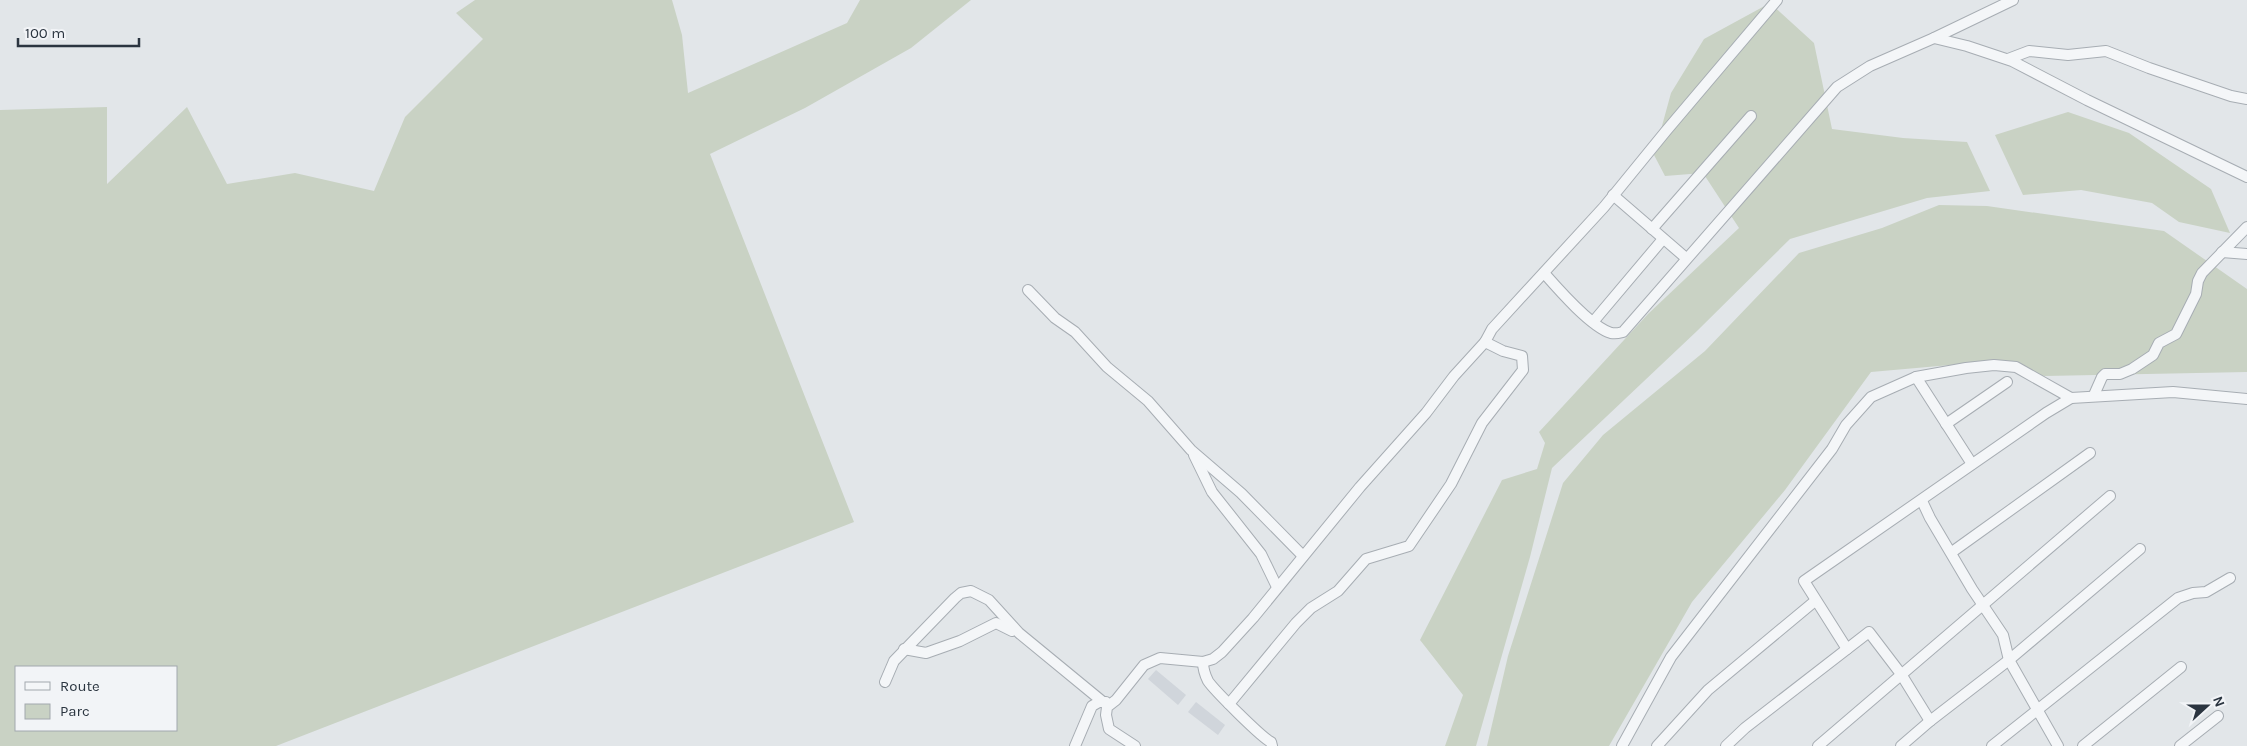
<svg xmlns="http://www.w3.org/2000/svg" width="2247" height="746" font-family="Karla,sans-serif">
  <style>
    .built { fill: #d0d5db }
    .green { fill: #c9d2c4; fill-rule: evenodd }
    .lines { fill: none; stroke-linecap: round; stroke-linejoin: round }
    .minor-casing { stroke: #a7adb3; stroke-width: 12 }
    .minor { stroke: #f4f6f8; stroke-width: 10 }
  </style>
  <rect width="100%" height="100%" fill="#e2e6e9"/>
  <!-- built -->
  <g class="built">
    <polygon points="1156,670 1186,695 1178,705 1148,679"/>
    <polygon points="1196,702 1225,725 1218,735 1188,712"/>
  </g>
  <!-- green -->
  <g class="green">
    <path d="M 475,0 L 672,0 L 682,35 L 688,93 L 847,23 L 860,0 L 971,0 L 911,48 L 805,108 L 710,154 L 854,522 L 276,746 L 0,746 L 0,110 L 107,107 L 107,184 L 187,107 L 227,184 L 295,173 L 374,191 L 405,117 L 483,39 L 456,13 ZM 176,667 L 176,730 L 16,730 L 16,667 Z"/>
    <polygon points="1770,3 1814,43 1832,129 1903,138 1967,142 1990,191 1927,198 1790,239 1697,331 1552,468 1530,557 1476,746 1445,746 1463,695 1420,640 1502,480 1537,469 1545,443 1539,432 1648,314 1739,228 1703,173 1665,176 1654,155 1671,93 1704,39"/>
    <polygon points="2068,112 2129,133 2211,189 2230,233 2179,222 2152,203 2081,190 2023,195 1995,135"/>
    <polygon points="1939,205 1987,206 2164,231 2247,289 2247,372 2045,376 1973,363 1871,372 1785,490 1692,602 1609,746 1487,746 1508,656 1563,483 1603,435 1705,351 1799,253 1882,228"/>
  </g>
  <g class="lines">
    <!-- minor casing -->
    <g class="minor-casing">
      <g id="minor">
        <polyline points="1934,38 1967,46 2012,61 2087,100 2247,177"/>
        <polyline points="2008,59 2029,51 2068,55 2106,51 2149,68 2231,96 2247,99"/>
        <polyline points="1613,195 1686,258"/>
        <polyline points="1652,229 1751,116"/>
        <polyline points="2222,252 2247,254"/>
        <path d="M 1544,273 C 1558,289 1591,327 1611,333 C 1616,334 1619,333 1623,332 L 1837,87 L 1870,66 L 1934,38 L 2013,0"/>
        <polyline points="1028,290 1055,318 1075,332 1107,367 1148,401 1191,450 1241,493 1303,556"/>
        <polyline points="1593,322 1663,239"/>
        <polyline points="1916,377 1972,464"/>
        <polyline points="2094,395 2102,377 2105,374 2120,374 2132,369 2153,355 2159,343 2176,334 2196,294 2198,281 2202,273 2247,227"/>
        <polyline points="1946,424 2007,382"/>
        <polyline points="1194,455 1212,492 1261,554 1277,587"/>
        <polyline points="1922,501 1930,518 1972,589 2003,635 2009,660 2058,746"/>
        <polyline points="1952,552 2090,453"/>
        <polyline points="904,649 926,653 960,641 996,623 1012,631"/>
        <polyline points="1847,649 1804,581 2046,413 2071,398"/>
        <path d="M 1203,662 C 1203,668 1205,675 1208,681 C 1214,690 1262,738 1271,742 L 1272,746"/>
        <polyline points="885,682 894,661 955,598 961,593 971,591 989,600 1019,633 1103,702"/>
        <polyline points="1229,704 1296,623 1311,608 1338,591 1366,559 1409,546 1451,484 1482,423 1523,370 1522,356 1503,351 1485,342"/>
        <polyline points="1075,746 1092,706 1099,702 1106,702"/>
        <polyline points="1135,746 1109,729 1106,715 1107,707 1116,700 1144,665 1160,658 1203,662 1213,659 1222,652 1253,618 1360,487 1426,413 1454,376 1485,342 1492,329 1604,207 1666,131 1777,0"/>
        <polyline points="1622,746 1671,657 1832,449 1846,425 1871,397 1916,377 1966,368 1994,365 2016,367 2071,398 2173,392 2247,399"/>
        <polyline points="1657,746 1708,690 1815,601"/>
        <polyline points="1726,746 1745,728 1869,632 1901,674 1930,721"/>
        <polyline points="1818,746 2110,496"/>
        <polyline points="1901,746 1930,721 2009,660 2140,549"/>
        <polyline points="1992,746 2178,598 2193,593 2206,592 2230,578"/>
        <polyline points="2083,746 2181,667"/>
        <polyline points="2180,746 2218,716"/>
      </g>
    </g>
    <!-- minor -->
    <use href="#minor" class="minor"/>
  </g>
  <!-- legend -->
  <rect x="15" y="666" width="162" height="65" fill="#f2f4f7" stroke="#a2a8ae"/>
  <rect x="25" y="682" width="25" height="8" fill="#f4f6f8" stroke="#a2a8ae"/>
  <text x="60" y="691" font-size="15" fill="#2b3540">Route</text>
  <rect x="25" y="704" width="25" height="15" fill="#c9d2c4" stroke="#a2a8ae"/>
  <text x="60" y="716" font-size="15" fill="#2b3540">Parc</text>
  <!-- north arrow -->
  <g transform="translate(2207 706) rotate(69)" stroke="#f2f4f7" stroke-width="4" paint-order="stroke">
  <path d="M0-4L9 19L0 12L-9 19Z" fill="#2b3540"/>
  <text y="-8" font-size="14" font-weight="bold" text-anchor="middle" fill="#2b3540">N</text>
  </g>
  <!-- scale -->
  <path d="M18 38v8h121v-8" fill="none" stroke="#2b3540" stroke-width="2.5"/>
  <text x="25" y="38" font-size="15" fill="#2b3540" stroke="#f2f4f7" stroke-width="4" paint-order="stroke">100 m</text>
</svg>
